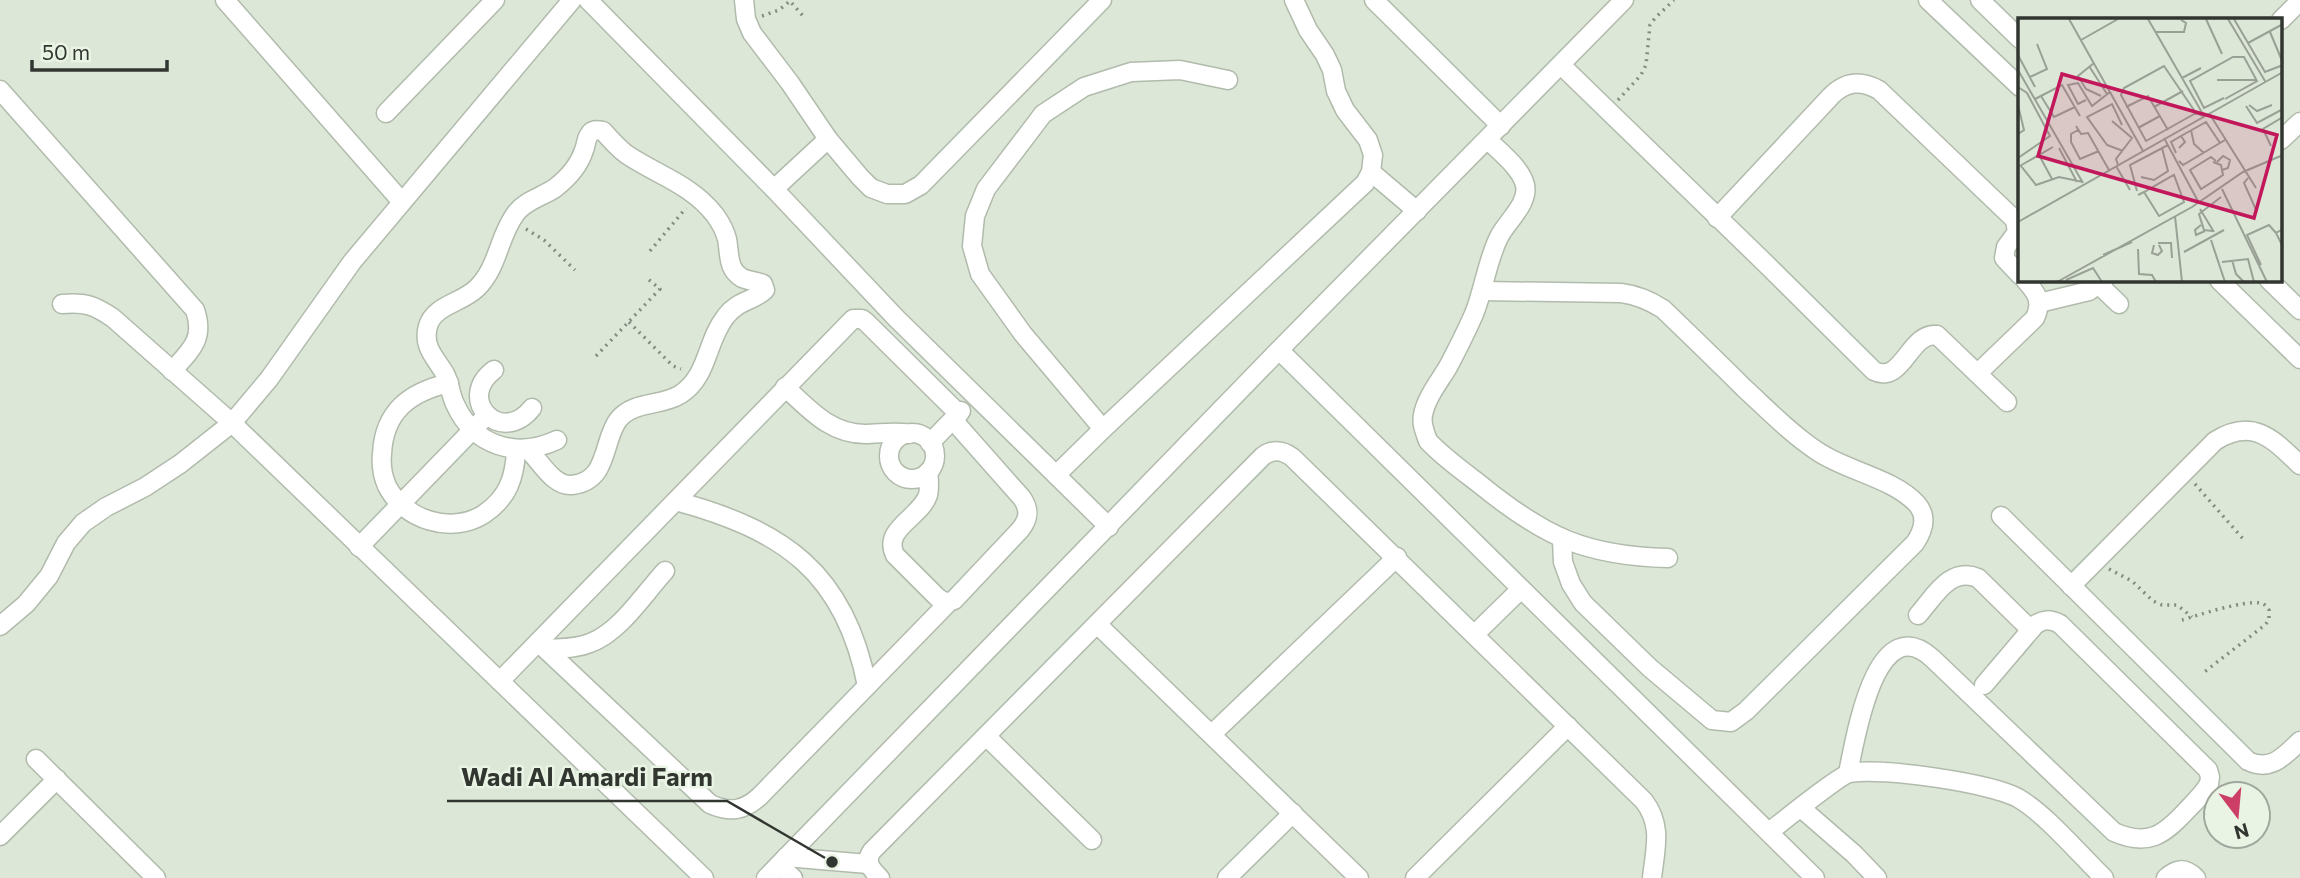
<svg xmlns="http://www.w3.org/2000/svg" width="2300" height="878" font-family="Commissioner,sans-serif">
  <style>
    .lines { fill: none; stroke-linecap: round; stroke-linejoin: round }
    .minor-casing { stroke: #b1bbac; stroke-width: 21 }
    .path { stroke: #848b81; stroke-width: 3.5; stroke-dasharray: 2 5; stroke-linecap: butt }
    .minor { stroke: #fff; stroke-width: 18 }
    .inset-road { fill: none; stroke: #99a095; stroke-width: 2 }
    .view { fill: #c2185b; fill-opacity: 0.15; stroke: #c2185b; stroke-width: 3.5 }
    .inset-edge { fill: none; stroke: #323630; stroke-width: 3.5 }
    .leader { fill: none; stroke: #323630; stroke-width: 2.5 }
    .callout-dot { fill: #323630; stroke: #eaf4e5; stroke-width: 2.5 }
    .callout-label { font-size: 26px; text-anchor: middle; font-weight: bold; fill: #323630; stroke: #eaf4e5; stroke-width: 5; stroke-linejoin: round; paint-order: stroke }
  </style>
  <rect width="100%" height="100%" fill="#dde7d8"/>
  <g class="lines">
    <!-- minor casing -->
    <g class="minor-casing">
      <g id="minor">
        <polyline points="225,0 402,202"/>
        <polyline points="588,0 774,189 896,318 1109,527"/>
        <polyline points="744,0 746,19 752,33 790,83 828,139 860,177 871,188 887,194 905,194 921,185 1102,0"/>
        <polyline points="1374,0 1501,126"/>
        <polyline points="1928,0 2020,87"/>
        <polyline points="1980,0 2020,39"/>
        <polyline points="2281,20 2300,1"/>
        <path d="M 1561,65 L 1764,262 L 1874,371 C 1903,385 1909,332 1937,335 L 2007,402"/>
        <path d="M 0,90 L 195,310 C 205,339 191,350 172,371"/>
        <polyline points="386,113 495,0"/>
        <path d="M 1488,140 C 1500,152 1521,168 1525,185 C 1529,204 1507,221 1499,237 C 1487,261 1484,289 1474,314 C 1466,332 1457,350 1448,367 C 1439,382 1426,398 1423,415 C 1421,424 1425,432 1428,441 C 1444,458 1463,471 1482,486 C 1545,537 1586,556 1668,558"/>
        <polyline points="2281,140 2300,122"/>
        <polyline points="1371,172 1417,211"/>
        <polyline points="774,189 828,139"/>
        <path d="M 1717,218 L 1831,96 C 1846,81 1861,80 1879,90 L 2015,220 L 2017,232 L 2006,247 L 2004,258 L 2020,275"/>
        <polyline points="2219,280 2300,359"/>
        <polyline points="2269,280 2300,310"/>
        <polyline points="2099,285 2119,304"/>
        <path d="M 1482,291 L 1621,293 C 1637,295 1649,300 1663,309 C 1690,335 1717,361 1744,388 C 1768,410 1790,433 1817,451 C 1846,471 1893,478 1917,504 C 1928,517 1923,531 1915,543 L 1746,711 L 1731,722 L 1712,720 L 1650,668 L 1583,603 L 1571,584 L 1563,562 L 1562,540"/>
        <polyline points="2039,303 2089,291 2104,280"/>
        <path d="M 62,304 C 85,302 94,305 113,318 L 232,423 L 704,878"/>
        <polyline points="1279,350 1815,878"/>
        <path d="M 494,370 C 455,399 501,447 532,408"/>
        <path d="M 1978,373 L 2035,318 C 2043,301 2036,292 2025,280"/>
        <path d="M 449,383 C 410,392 384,411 382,454 C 381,464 383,477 387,486 C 404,520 452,535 484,514 C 508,498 515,477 516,450"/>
        <path d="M 785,387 C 809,409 830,434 865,434 C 880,434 894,431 909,434"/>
        <polyline points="1103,429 1023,334 980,274 972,246 975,216 986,189 1043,114 1084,87 1131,72 1180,70 1228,80"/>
        <circle cx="912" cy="456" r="23"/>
        <polyline points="930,443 961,411"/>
        <path d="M 527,449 C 540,460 553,487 572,485 C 609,481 602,442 618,420 C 634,400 661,407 681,394 C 709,375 706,341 726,316 C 738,300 754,301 765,290 L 763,284 C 756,281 749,281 742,278 C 727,269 730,254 727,239 C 725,231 720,222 715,215 C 691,184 657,175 626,154 C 617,147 610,139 603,131 C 597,130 592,129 589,135 C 586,139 586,146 584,150 C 579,166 568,178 555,188 C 542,197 526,200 516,213 C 498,237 499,266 477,288 C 462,303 434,305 428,326 C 422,347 436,358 445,374 C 450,383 450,394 455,404 C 474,446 516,459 557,440"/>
        <path d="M 928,472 C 929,480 930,487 928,495 C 921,517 882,529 895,555 L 937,597 C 943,602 947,603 954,600 L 1020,530 C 1029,519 1030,510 1022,498 L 953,420"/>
        <polyline points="1056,475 1103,429 1365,183 1371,172 1373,155 1368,140 1345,110 1336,91 1332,70 1325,55 1308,30 1294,0"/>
        <path d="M 676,501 C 783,530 845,572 867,686"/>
        <path d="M 2001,516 L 2248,761 C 2271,772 2284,756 2300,741"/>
        <polyline points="359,547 487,415"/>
        <path d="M 2071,586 L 2215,441 C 2253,417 2273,439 2300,465"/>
        <path d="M 1918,615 C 1934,597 1950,566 1978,578 L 2031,630"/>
        <polyline points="1097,624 1359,878"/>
        <polyline points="0,626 26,604 49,576 66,543 83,523 106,507 145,487 180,464 232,423 269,379 352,262 572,0"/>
        <polyline points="1475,634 1521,589"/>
        <path d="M 538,642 L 710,804 C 730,813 744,811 760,796 L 949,602"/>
        <path d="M 546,649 C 560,648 576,649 590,643 C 619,633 644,594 665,571"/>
        <polyline points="500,681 853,319 862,319 866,322 959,414"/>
        <polyline points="1212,734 1397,557"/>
        <polyline points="986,736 1092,840"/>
        <polyline points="36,759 156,878"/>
        <path d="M 1848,773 C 1855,741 1875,607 1932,658 L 2114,832 C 2148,847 2164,835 2187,810 C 2195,802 2203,794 2209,784 L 2210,777 L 2208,770 L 2060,624 C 2050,619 2044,619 2035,625 L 1984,685"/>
        <polyline points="1801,808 1854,854 1877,878"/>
        <path d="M 1769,832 C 1782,822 1840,775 1850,773 C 1881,767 1991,783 2018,798 C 2047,815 2079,854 2104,878"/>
        <polyline points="0,836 57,779"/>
        <polyline points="786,857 868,864"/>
        <polyline points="779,865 793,878"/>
        <polyline points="766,878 1279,350 1624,0"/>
        <path d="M 880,878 C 872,870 864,862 872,851 L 1263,456 C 1273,449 1282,450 1292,457 L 1644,801 C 1663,826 1655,849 1652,878"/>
        <polyline points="1227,878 1293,813"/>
        <polyline points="1415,878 1568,726"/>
        <path d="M 2166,878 C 2177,868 2185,867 2196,878"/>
      </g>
    </g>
    <!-- path -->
    <g class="path">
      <polyline points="762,16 779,10 790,1 803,16"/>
      <polyline points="1618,100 1641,75 1646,65 1650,25 1655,18 1674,0"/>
      <polyline points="526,229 544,240 575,270"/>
      <polyline points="650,251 686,208"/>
      <polyline points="629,322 673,366 681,369"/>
      <polyline points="596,356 660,289 648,279"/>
      <polyline points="2195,484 2244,540"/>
      <polyline points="2109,569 2132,581 2153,601 2162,605 2177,605 2192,617"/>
      <path d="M 2182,620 C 2198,615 2245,600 2260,603 C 2265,604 2266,606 2269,610 L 2269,620 L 2265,625 L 2203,673"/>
    </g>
    <!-- minor -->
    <use href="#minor" class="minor"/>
  </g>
  <!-- overview -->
  <g transform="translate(2018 18)">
    <rect width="264" height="264" fill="#dde7d8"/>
    <path class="inset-road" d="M 51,1 L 125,133M 130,1 L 186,98M 188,1 L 204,36M 210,1 L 247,63M 216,1 L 247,54 L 265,47M 138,14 L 166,14 L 168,5 L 163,2M 252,14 L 265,45M 63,22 L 100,1M 230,25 L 265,6M 0,37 L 17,69M 76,45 L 60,58 L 68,71 L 83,78M 71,48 L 89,76M 0,52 L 65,165M 12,59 L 29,51 L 19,26M 164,60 L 183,50M 199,62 L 238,62M 0,69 L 9,75 L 32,118 L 0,140M 23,78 L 36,99 L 57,89M 206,80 L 186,90 L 172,63 L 215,39 L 226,39 L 239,63 L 207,81M 17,81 L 44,67 L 62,98M 68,82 L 60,86 L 50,67 L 60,65 L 74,88 L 92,74M 0,87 L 6,112 L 0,116M 231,87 L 239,93 L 254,87M 228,88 L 239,105 L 265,91M 108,89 L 130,78 L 150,112M 136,89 L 165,73M 178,95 L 128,123 L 103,77 L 106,70 L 146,48 L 178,95 L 185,98M 191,95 L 238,170M 94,103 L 114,120 L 98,141 L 100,147M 104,107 L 94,86 L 69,99 L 89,127 L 105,133M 58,108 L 63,116 L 70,115 L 91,152M 120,110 L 142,98M 60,112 L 53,116 L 53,124 L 62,141 L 81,133M 173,112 L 176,126 L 186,135M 163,118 L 188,104 L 202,125M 146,120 L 181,185M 253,128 L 245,111 L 265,99M 41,130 L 59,164M 158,135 L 153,124 L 163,118 L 167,124 L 161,130M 21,137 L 34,161M 161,143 L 165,147 L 207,122M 195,144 L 203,147 L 205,157 L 183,171 L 172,152 L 193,139 L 198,143M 199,144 L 205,138 L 212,142 L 210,150 L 204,152M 3,148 L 18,167 L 41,159 L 65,164M 98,148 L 112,172M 0,149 L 35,129M 123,159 L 136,162 L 150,153 L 144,130M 230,160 L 226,165 L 239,194M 204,171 L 249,264M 119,173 L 112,147 L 150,127M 120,177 L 126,174 L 154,158 L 156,157 L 166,184 L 141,198 L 126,174M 182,191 L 196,214M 157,198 L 164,264M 0,204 L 265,54M 183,207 L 177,212 L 178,217 L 187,213M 265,211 L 258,215 L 265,229M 195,213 L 186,212 L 181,196 L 203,179M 193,222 L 207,264M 140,225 L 153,225 L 154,240M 136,227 L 134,235 L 140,237 L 144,233 L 141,227M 120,231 L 121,256 L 134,257 L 138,264M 166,234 L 206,212M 85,237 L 114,224M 214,242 L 218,256 L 226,264M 204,244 L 230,241 L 236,264M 243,247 L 229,217 L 251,207 L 258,215M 48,262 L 75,250 L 84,264M 39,264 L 174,189 L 225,154 L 265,137"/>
    <path class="view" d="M 44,56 L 259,117 L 236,200 L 20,138 Z"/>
    <rect width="264" height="264" class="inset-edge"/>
  </g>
  <!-- callouts -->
  <path class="leader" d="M832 862L727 801H447"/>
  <circle class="callout-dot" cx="832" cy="862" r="7"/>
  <g class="callout-label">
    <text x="587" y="786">Wadi Al Amardi Farm</text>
  </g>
  <!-- north arrow -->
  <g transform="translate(2237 815) rotate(164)"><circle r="33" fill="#eaf4e5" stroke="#a0a89d" stroke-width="2"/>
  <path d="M0-5L12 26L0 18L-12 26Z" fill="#cd3e67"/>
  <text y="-10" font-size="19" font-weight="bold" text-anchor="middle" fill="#323630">N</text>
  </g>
  <!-- scale -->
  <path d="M32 60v10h135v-10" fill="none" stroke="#323630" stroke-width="3.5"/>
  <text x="42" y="60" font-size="21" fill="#323630" stroke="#eaf4e5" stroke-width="5" paint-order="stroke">50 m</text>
</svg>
